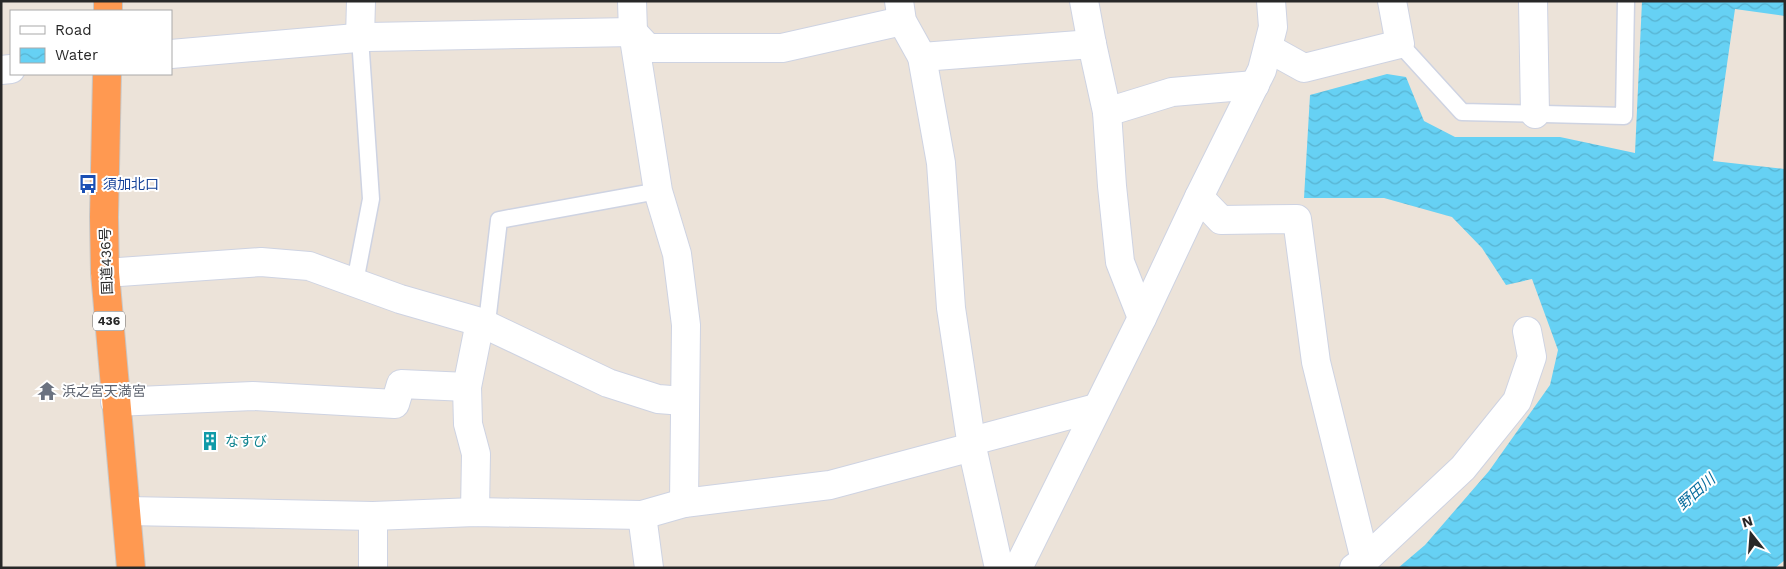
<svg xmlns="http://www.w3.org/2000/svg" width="1786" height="569" font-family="'Work Sans','Noto Sans JP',sans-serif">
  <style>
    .water { fill: url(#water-waves) }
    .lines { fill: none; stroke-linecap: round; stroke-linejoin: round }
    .lane-casing { stroke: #ced3e2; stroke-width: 19 }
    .street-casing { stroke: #ced3e2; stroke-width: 30 }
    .secondary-casing { stroke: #ced3e2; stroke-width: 30 }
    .highway-casing { stroke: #c7c7c7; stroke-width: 30 }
    .lane { stroke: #fff; stroke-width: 16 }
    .street { stroke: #fff; stroke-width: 28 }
    .secondary { stroke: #fff; stroke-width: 28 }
    .highway { stroke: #ff9951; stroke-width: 28 }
    .labels { text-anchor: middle; stroke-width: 4; stroke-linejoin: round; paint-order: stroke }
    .shield { fill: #fff; stroke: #686868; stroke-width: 1 }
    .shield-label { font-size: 12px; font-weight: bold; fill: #282828 }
    .transit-label { font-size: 14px; fill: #164399; stroke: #fff; text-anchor: start }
    .street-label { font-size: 14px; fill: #282828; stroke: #fff }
    .worship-label { font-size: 14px; fill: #5b616d; stroke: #fff; text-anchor: start }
    .culture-label { font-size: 14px; fill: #0d838f; stroke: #fff; text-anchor: start }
    .water-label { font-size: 15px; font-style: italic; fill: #076d9e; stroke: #fff }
  </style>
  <defs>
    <pattern id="water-waves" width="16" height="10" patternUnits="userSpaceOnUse" patternTransform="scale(1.25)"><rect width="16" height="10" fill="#66d1f4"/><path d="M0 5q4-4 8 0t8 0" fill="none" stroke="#58b3d1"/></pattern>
  </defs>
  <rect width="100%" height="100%" fill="#ece3d9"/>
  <!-- water -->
  <polygon class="water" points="1642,1 1785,1 1785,16 1735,9 1713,161 1785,169 1785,560 1775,568 1398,568 1425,545 1489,471 1550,385 1558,350 1532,279 1506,285 1482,248 1452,217 1384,198 1304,198 1310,95 1387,74 1406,77 1424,121 1455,137 1560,137 1635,153"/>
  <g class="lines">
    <!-- lane casing -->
    <g class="lane-casing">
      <g id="lane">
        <polyline points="1400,44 1462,112 1624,116 1626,1"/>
        <polyline points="355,282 371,199 360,38"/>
        <polyline points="480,322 488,314 499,220 658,191"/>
      </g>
    </g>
    <!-- street casing -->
    <g class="street-casing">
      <g id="street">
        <polyline points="632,1 633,32 658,191 677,254 686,325 684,503"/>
        <polyline points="899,1 902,21 922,57 941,163 951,308 972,447 999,568"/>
        <polyline points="1084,1 1092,44 1107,112 1112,186 1120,262 1142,318"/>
        <polyline points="1533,1 1535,114"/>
        <polyline points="360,38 361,1"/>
        <polyline points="1268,48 1304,68 1400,44 1392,1"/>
        <polyline points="171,54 368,37 633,32 648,48 782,48 902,21"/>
        <polyline points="922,57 1092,44"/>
        <polyline points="1,70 11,69"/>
        <polyline points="1107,112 1172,92 1255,85"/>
        <polyline points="1199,197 1221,220 1297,219 1316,362 1365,560"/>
        <polyline points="105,273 261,262 309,266 400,299 480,322 608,383 658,399 684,401"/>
        <polyline points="115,402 253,396 395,404 401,384 467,387"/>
        <polyline points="972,441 1096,408"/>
        <polyline points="127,511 373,516 475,512 642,515 684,503 830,485 972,447"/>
        <polyline points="475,512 476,454 468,424 467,387 480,322"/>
        <polyline points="642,515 649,568"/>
        <polyline points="373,516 373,568"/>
        <polyline points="1354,568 1365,560 1463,468 1517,401 1532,357 1527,331"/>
      </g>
    </g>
    <!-- secondary casing -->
    <g class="secondary-casing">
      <polyline id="secondary" points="1018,568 1142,318 1199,197 1262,70 1273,27 1271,1"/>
    </g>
    <!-- highway casing -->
    <g class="highway-casing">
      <g id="highway">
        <polyline points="108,11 108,1"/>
        <polyline points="107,74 104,217 105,273 131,568"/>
      </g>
    </g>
    <!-- lane -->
    <use href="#lane" class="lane"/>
    <!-- street -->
    <use href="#street" class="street"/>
    <!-- secondary -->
    <use href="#secondary" class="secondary"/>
    <!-- highway -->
    <use href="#highway" class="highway"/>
  </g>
  <!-- icons -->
  <defs>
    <g id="bus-bare" transform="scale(1.5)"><path d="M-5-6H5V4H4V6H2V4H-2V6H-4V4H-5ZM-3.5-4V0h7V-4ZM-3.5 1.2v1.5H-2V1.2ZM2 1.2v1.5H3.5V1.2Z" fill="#1a4fb4" stroke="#fff" stroke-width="2.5" paint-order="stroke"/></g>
    <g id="temple-bare" transform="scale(1.5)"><path d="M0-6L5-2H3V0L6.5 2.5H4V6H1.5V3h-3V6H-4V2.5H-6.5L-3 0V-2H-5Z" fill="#6b7280" stroke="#fff" stroke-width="2.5" paint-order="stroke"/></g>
    <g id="building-bare" transform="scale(1.5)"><path d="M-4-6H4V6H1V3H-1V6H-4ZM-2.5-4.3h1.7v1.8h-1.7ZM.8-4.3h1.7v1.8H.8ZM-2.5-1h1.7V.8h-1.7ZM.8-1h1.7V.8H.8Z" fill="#0f9aa8" stroke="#fff" stroke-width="2.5" paint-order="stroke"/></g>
  </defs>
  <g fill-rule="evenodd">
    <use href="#bus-bare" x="88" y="184"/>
    <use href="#temple-bare" x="47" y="391"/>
    <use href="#building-bare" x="210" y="441"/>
  </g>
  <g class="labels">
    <!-- shield labels -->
    <rect class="shield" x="93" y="311.5" width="32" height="19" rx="4"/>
    <g class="shield-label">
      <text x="109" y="325">436</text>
    </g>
    <!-- transit labels -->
    <g class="transit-label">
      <text x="103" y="189">須加北口</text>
    </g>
    <!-- street labels -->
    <g class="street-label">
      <text transform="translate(106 261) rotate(-92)" y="5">国道436号</text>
    </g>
    <!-- worship labels -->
    <g class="worship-label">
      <text x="62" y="396">浜之宮天満宮</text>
    </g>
    <!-- culture labels -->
    <g class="culture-label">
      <text x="225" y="446">なすび</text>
    </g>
    <!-- water labels -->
    <g class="water-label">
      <text transform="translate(1696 492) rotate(-42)" y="5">野田川</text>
    </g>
  </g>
  <!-- border -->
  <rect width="1786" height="569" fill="none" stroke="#282828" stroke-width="5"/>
  <!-- legend -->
  <rect x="10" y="10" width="162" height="65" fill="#ffffff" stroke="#a9a9a9"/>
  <rect x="20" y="26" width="25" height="8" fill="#ffffff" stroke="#a9a9a9"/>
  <text x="55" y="35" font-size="15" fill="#282828">Road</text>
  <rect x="20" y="48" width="25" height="15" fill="url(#water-waves)" stroke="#a9a9a9"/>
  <text x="55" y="60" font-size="15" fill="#282828">Water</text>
  <!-- north arrow -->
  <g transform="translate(1751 534) rotate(343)" stroke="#ffffff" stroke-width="4" paint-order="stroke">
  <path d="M0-4L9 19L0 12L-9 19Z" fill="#282828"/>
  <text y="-8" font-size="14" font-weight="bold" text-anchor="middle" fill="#282828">N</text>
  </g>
</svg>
